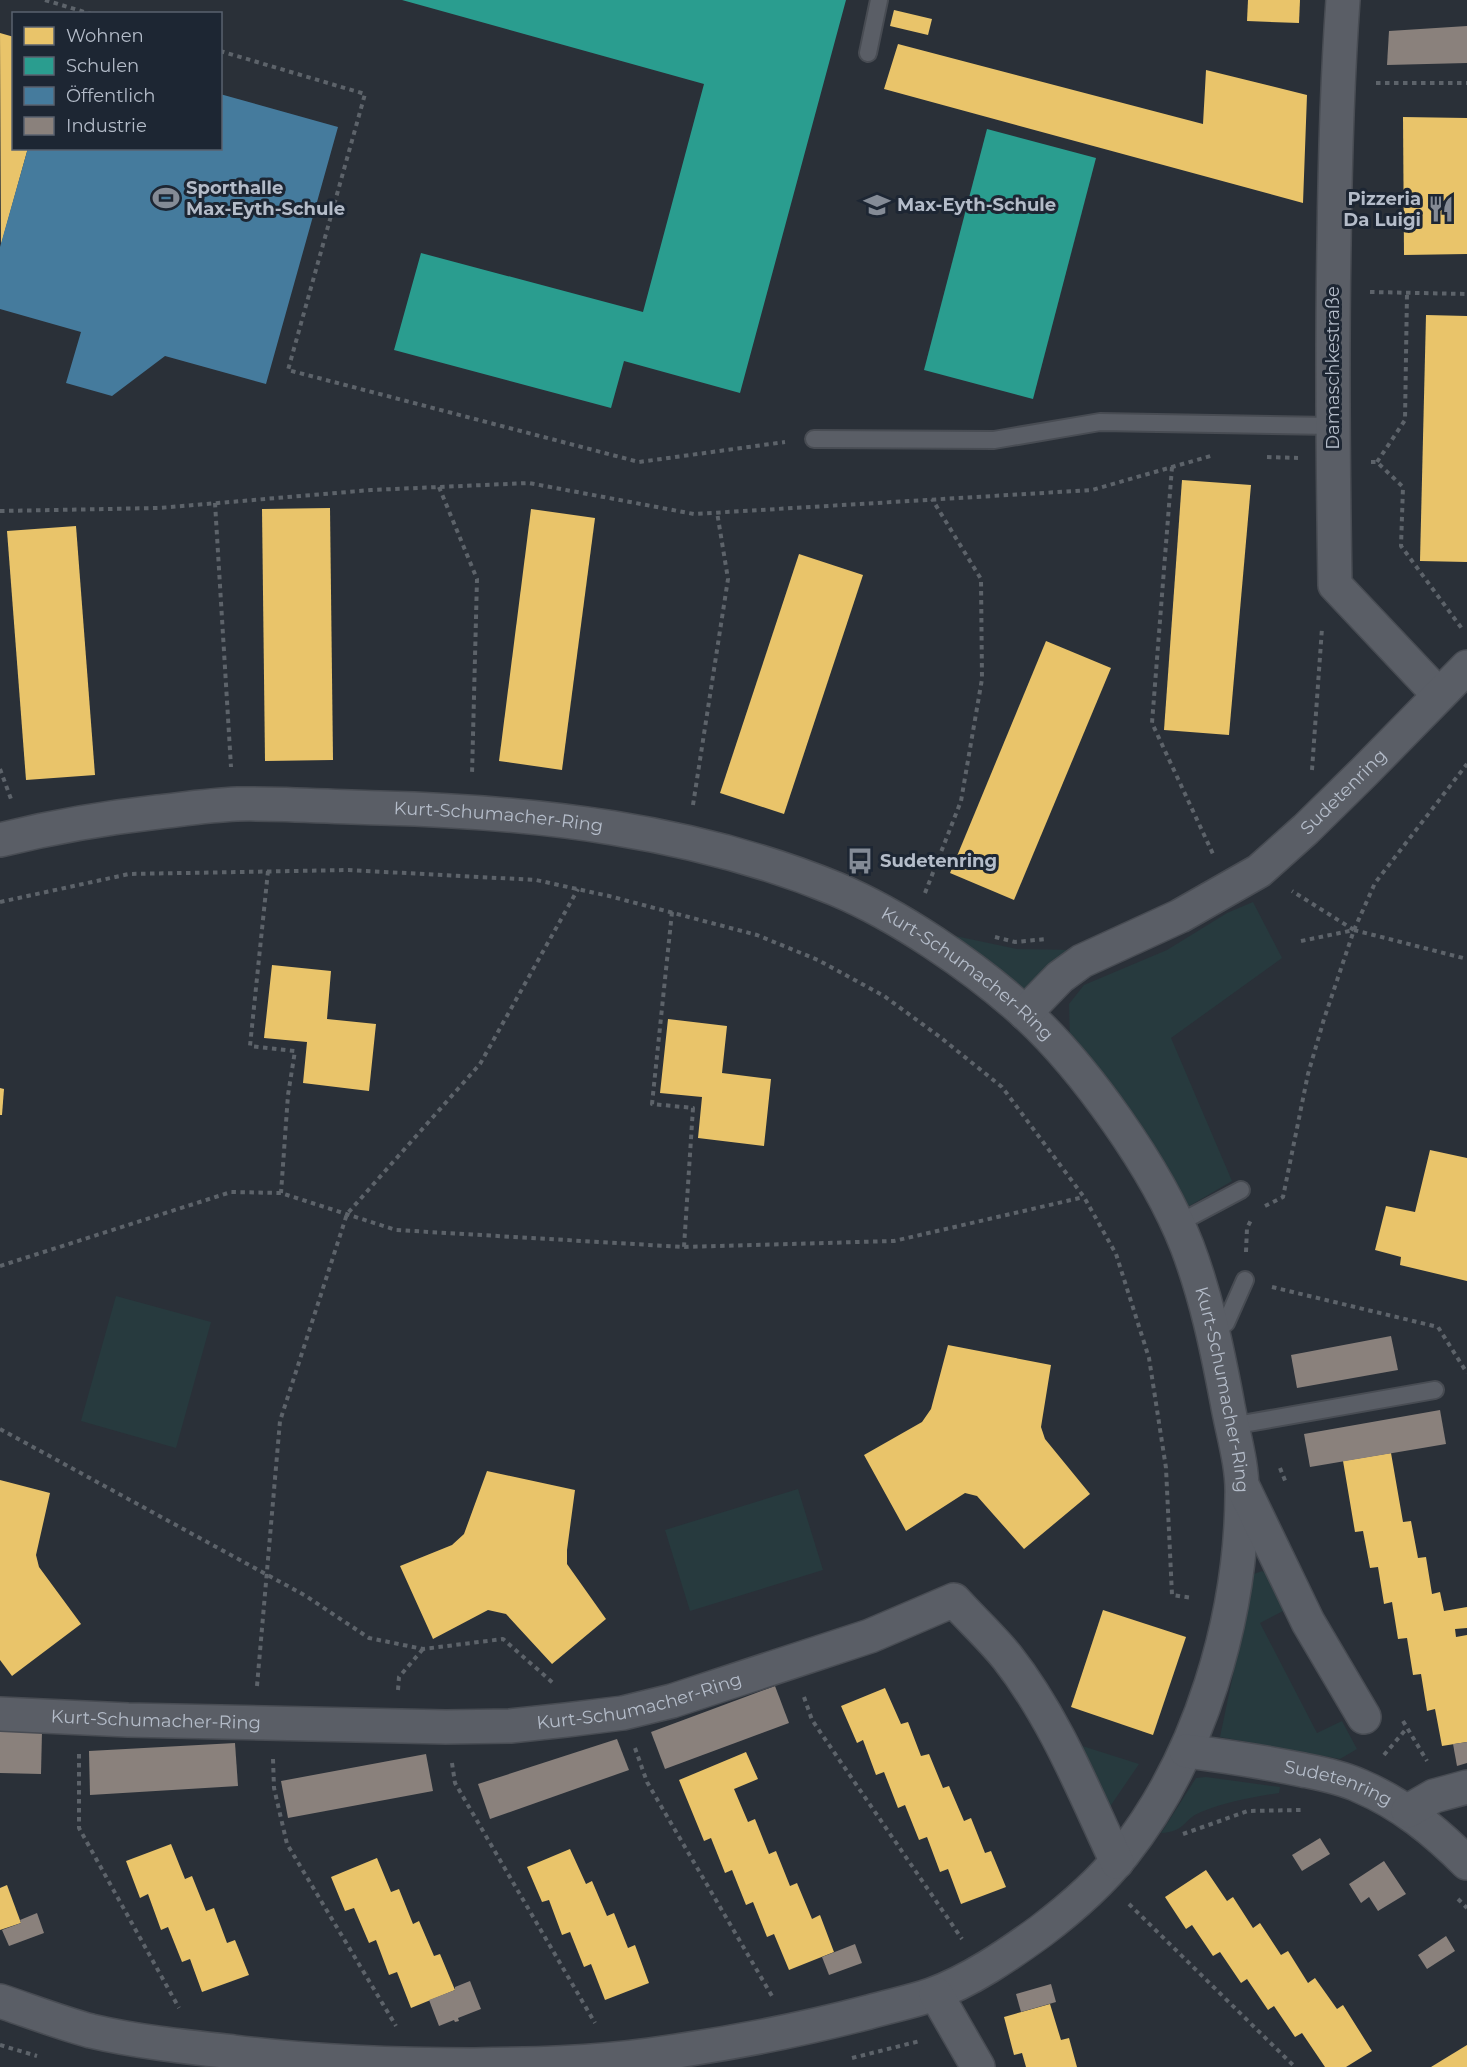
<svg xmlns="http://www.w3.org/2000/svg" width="1467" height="2067" font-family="Montserrat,sans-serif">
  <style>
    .green { fill: #273a3e }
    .homes { fill: #e9c46a }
    .schools { fill: #2a9d8f }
    .public { fill: #457b9d }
    .industry { fill: #8a817c }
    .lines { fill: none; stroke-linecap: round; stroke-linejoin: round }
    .lane-casing { stroke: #484c53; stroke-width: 20 }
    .street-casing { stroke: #484c53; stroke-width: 36 }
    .path { stroke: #5d636a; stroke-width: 4; stroke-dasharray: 4.5 4.5; stroke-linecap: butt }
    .lane { stroke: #5a5e66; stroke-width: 16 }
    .street { stroke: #5a5e66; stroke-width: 33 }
    .labels { text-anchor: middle; stroke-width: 6; stroke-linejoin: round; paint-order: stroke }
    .poi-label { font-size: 18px; font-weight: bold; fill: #b4bcc9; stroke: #1d2633; text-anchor: start }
    .street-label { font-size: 18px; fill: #b4bcc9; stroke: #1d2633 }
  </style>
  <rect width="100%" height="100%" fill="#2a3038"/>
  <!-- green -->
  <g class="green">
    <polygon points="1253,902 1282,958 1171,1038 1232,1181 1186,1208 1070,1039 1069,1004 1084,985 1167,950 1227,913"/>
    <polygon points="941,933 1017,949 1078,950 1023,991"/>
    <polygon points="116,1296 211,1322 176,1448 81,1421"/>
    <polygon points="798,1489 823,1570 690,1611 665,1530"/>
    <polygon points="1262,1571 1268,1575 1285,1610 1260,1623 1317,1733 1342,1721 1357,1749 1340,1759 1220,1737 1254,1574"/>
    <polygon points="1076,1744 1139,1764 1109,1808"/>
    <path d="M 1206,1777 L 1280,1787 L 1279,1793 C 1252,1797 1226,1802 1201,1812 C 1183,1819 1186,1832 1161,1833 L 1196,1778 Z"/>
  </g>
  <!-- homes -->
  <g class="homes">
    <polygon points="1248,0 1300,0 1299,23 1247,21"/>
    <polygon points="894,10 932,19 928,35 890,26"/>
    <polygon points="0,33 14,37 14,148 28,148 1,245"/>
    <polygon points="898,44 1203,124 1206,70 1307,95 1303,203 884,89"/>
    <polygon points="1403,117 1467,118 1467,254 1404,255"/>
    <polygon points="1426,315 1467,316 1467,562 1420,561"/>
    <polygon points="1182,480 1251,485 1229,735 1164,730"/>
    <polygon points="330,508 333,760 265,761 262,509"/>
    <polygon points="531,509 595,518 562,770 499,761"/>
    <polygon points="76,526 95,775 26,780 7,531"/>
    <polygon points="799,554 863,575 784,814 720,793"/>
    <polygon points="1046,641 1111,668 1014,900 950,873"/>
    <polygon points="272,965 331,971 327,1019 376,1024 369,1091 303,1083 307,1042 264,1038"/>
    <polygon points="668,1019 727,1026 722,1073 771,1079 764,1146 698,1138 702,1097 660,1093"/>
    <polygon points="0,1088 4,1089 2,1115 0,1115"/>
    <polygon points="1430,1150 1467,1158 1467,1281 1400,1265 1401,1257 1375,1250 1386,1206 1415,1212"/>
    <polygon points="948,1345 1051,1365 1041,1427 1045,1439 1090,1494 1024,1549 977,1496 965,1493 906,1531 864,1455 922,1422 931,1409"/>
    <polygon points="1391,1453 1403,1522 1411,1521 1418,1558 1426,1557 1432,1594 1440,1592 1444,1611 1467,1607 1467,1628 1455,1629 1456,1637 1467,1635 1467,1742 1442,1746 1435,1709 1427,1711 1421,1674 1413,1675 1407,1638 1398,1639 1392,1602 1384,1604 1378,1567 1370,1568 1363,1531 1355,1532 1343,1461"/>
    <polygon points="487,1471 575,1490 567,1550 567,1564 606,1619 552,1664 506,1614 488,1610 433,1639 400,1566 452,1545 464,1534"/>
    <polygon points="0,1480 50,1493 36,1555 39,1567 81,1624 12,1676 0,1660"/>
    <polygon points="1103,1610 1186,1637 1153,1735 1071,1707"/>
    <polygon points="885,1688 901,1724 908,1722 921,1756 929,1754 943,1788 949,1786 964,1821 971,1818 985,1853 991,1851 1006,1887 961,1904 948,1869 940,1872 927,1837 919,1840 905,1805 898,1808 884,1772 876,1775 863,1740 857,1743 841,1706"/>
    <polygon points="746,1752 758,1779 734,1789 748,1822 755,1819 769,1854 776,1851 790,1886 797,1883 812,1919 820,1915 834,1952 789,1970 774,1934 767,1937 753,1902 746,1905 732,1870 725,1873 711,1838 704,1841 679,1780"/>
    <polygon points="171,1844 185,1879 192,1876 206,1911 214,1908 227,1943 235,1940 249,1975 202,1992 190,1959 182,1962 168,1927 161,1930 148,1894 140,1898 126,1861"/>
    <polygon points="570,1849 586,1884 592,1881 607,1916 614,1913 628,1948 635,1945 649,1983 605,2000 591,1964 584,1967 570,1932 562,1935 549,1900 542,1902 527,1867"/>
    <polygon points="377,1858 391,1892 399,1889 413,1924 419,1921 434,1956 440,1954 455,1990 411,2008 397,1972 389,1975 376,1940 369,1943 354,1908 345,1911 331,1877"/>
    <polygon points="1206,1870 1227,1901 1233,1897 1253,1928 1260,1923 1281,1955 1288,1951 1308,1983 1315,1978 1337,2009 1343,2005 1372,2051 1346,2067 1325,2067 1302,2033 1295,2037 1274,2006 1268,2010 1247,1979 1241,1983 1220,1952 1213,1956 1192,1925 1186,1929 1165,1897"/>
    <polygon points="7,1885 21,1923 0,1930 0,1888"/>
    <polygon points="1050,2004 1061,2040 1069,2038 1077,2067 1026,2067 1022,2053 1014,2055 1004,2017"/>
    <polygon points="1467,2045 1467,2067 1431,2067"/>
  </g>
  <!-- schools -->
  <g class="schools">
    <polygon points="402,0 846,0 740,393 624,361 611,408 394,350 421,253 643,312 704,84"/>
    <polygon points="987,129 1096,158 1033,399 924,370"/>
  </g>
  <!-- public -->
  <polygon class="public" points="220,94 338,127 266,384 165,356 112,396 66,383 81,332 0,309 0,247 28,148 220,148"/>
  <!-- industry -->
  <g class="industry">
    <polygon points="1467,26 1467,63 1387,65 1389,31"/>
    <polygon points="1391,1336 1398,1370 1297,1388 1291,1355"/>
    <polygon points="1440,1410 1446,1444 1310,1467 1304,1434"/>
    <polygon points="775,1686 789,1723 665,1769 651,1732"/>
    <polygon points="0,1730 42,1731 41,1774 0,1773"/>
    <polygon points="617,1739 629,1770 490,1819 478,1784"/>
    <polygon points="1467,1742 1467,1763 1457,1766 1453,1744"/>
    <polygon points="235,1743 238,1786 90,1795 89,1751"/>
    <polygon points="426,1754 433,1791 288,1818 281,1781"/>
    <polygon points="1320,1838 1330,1854 1302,1871 1292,1855"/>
    <polygon points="1384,1861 1406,1894 1378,1911 1369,1897 1361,1903 1349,1884"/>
    <polygon points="37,1913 44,1933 9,1946 2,1930 21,1923 20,1920"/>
    <polygon points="1446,1936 1455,1951 1427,1969 1418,1955"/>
    <polygon points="855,1944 862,1963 829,1975 822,1957"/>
    <polygon points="470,1981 481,2009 458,2018 459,2021 455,2022 454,2020 439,2026 429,2000 455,1990 455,1987"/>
    <polygon points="1051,1984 1056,2002 1021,2012 1016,1994"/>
  </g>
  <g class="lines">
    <!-- lane casing -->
    <g class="lane-casing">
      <g id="lane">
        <polyline points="868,53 879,0"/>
        <polyline points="814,439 994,440 1100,422 1332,426"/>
        <polyline points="1177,1224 1241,1190"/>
        <polyline points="1214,1331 1226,1323 1245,1280"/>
        <polyline points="1231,1426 1435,1390"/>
      </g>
    </g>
    <!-- street casing -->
    <g class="street-casing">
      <g id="street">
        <path d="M 1343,0 C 1337,82 1335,163 1334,245 C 1332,358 1333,472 1335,585 L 1438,694"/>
        <path id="s1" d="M 0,840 C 52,827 104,818 158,812 C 184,809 211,805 237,804 C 285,803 333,807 381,808 C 535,812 693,830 836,889 C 898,915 973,966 1023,1011 C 1084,1066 1157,1169 1187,1246 C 1206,1296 1217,1348 1227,1401 C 1232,1431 1243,1464 1242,1495 C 1241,1619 1200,1757 1123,1854 C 1100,1883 1070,1909 1041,1931 C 1008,1955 970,1981 931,1995 C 911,2002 889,2006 869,2012 C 797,2031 723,2045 649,2055 C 590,2063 533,2064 474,2065 C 393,2065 314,2062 234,2052 C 187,2047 138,2042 91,2031 C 61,2023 30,2011 0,2001"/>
        <path id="s2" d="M 1025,1013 L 1060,977 L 1082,961 L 1180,916 L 1259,871 L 1306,829 L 1364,772 L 1467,667"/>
        <polyline points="1244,1489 1308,1622 1364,1717"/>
        <path id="s3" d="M 0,1714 L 128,1720 L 446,1727 L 510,1726 L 566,1720 L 623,1713 L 672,1701 L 870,1636 L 954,1600 C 971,1619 991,1637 1007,1657 C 1055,1718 1084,1792 1117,1862"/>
        <path id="s4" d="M 1186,1751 C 1225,1756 1264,1762 1303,1770 C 1322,1774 1343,1778 1360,1786 C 1402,1804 1435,1831 1467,1863"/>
        <polyline points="1408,1811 1434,1796 1467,1787"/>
        <polyline points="936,1994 978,2067"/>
      </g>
    </g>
    <!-- path -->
    <g class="path">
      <polyline points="45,0 91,14"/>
      <polyline points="220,51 365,94 288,370 639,462 785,442"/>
      <polyline points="1376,83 1467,83"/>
      <polyline points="1370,292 1467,294"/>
      <polyline points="1267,457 1298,458"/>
      <polyline points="1371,462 1377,462 1403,487 1401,546 1463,630"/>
      <polyline points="1377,462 1405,420 1407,293"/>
      <polyline points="1172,467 1152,723 1213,854"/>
      <polyline points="439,487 477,579 472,775"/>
      <polyline points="215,503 231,767"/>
      <polyline points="0,511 159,508 371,490 529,483 694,514 1092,490 1214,455"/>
      <polyline points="0,769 11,799"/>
      <polyline points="1312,770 1322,628"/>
      <polyline points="693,805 728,579 717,512"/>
      <polyline points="268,871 250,1046 295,1051 288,1095 281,1193"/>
      <polyline points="925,893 961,801 982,679 981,579 932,499"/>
      <polyline points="0,902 129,874 348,870 536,880 609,896 757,935 818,960 884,996 940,1037 1002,1087 1084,1197 1116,1254 1149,1358 1166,1468 1172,1595 1193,1598"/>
      <polyline points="672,912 652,1104 693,1108 684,1247"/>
      <polyline points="1354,930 1375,883 1467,764"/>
      <polyline points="995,937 1015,942 1046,939"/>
      <polyline points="1301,941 1354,930 1467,959"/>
      <polyline points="1265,1206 1283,1197 1308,1074 1324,1019 1354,930 1292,891"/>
      <polyline points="1246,1252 1247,1228 1252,1218"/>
      <polyline points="0,1266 231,1192 281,1193 396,1230 684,1247 894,1241 1084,1197"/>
      <polyline points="1272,1287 1438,1327 1467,1373"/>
      <polyline points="0,1429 306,1596 369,1638 423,1649 503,1639 553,1683"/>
      <polyline points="1280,1468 1286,1483"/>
      <polyline points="257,1686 280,1421 347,1214 480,1064 578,889"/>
      <polyline points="398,1690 399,1677 423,1649"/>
      <polyline points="804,1697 812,1720 962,1939"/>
      <polyline points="1403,1721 1427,1761"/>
      <polyline points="635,1748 647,1782 772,1996"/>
      <polyline points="79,1754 79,1828 179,2008"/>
      <polyline points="1384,1755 1407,1728"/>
      <polyline points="273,1759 274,1788 287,1844 396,2026"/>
      <polyline points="452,1763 455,1783 595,2023"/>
      <polyline points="1183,1834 1248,1811 1301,1810"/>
      <polyline points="1458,1899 1467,1908"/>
      <polyline points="1129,1904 1295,2067"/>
      <polyline points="0,2045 37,2056"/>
      <polyline points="852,2058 920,2041"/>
    </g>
    <!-- lane -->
    <use href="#lane" class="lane"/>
    <!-- street -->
    <use href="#street" class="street"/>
  </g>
  <!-- icons -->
  <defs>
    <g id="stadium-bare" transform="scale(2.07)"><path d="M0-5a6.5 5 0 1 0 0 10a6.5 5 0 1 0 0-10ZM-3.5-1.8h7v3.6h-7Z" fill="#848b96" stroke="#1d2633" stroke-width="2.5" paint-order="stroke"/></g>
    <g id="school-bare" transform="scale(2.07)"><path d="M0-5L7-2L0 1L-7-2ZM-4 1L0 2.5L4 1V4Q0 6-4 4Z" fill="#848b96" stroke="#1d2633" stroke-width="2.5" paint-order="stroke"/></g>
    <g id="restaurant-bare" transform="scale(2.07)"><path d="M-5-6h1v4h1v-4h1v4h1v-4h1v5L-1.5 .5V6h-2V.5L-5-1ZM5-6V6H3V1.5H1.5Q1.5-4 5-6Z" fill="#848b96" stroke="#1d2633" stroke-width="2.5" paint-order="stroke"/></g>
    <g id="bus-bare" transform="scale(2.07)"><path d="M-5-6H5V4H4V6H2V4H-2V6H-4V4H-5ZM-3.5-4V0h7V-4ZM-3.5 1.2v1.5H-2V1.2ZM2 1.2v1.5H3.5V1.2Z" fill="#848b96" stroke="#1d2633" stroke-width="2.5" paint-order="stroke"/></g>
  </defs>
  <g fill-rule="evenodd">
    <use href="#stadium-bare" x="166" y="198"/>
    <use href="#school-bare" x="877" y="205"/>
    <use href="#restaurant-bare" x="1441" y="209"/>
    <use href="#bus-bare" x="860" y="861"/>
  </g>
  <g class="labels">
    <!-- poi labels -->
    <g class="poi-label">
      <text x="186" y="194">Sporthalle<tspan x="186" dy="21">Max-Eyth-Schule</tspan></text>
      <text x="1421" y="205" text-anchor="end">Pizzeria<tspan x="1421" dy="21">Da Luigi</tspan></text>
      <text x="897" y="211">Max-Eyth-Schule</text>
      <text x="880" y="867">Sudetenring</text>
    </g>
    <!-- street labels -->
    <g class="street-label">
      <text transform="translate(1333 368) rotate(-90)" y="6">Damaschkestraße</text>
      <text dy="6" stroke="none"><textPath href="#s2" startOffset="392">Sudetenring</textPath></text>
      <text dy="6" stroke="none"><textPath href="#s1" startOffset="502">Kurt-Schumacher-Ring</textPath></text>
      <text dy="6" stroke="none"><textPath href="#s1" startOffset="1006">Kurt-Schumacher-Ring</textPath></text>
      <text dy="6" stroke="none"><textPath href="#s1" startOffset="1510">Kurt-Schumacher-Ring</textPath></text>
      <text dy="6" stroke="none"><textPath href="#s3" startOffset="642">Kurt-Schumacher-Ring</textPath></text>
      <text dy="6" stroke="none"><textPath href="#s3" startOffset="156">Kurt-Schumacher-Ring</textPath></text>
      <text dy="6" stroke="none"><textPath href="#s4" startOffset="156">Sudetenring</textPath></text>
    </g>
  </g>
  <!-- legend -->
  <rect x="12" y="12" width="210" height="138" fill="#1d2633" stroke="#59626f" stroke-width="1.5"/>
  <rect x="24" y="27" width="30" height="18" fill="#e9c46a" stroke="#59626f" stroke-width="1.5"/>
  <text x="66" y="42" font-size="18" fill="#b4bcc9">Wohnen</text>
  <rect x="24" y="57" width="30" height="18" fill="#2a9d8f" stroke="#59626f" stroke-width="1.5"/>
  <text x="66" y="72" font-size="18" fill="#b4bcc9">Schulen</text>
  <rect x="24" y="87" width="30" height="18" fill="#457b9d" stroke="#59626f" stroke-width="1.5"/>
  <text x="66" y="102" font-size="18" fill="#b4bcc9">Öffentlich</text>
  <rect x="24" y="117" width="30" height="18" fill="#8a817c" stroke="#59626f" stroke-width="1.5"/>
  <text x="66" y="132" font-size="18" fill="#b4bcc9">Industrie</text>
</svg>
